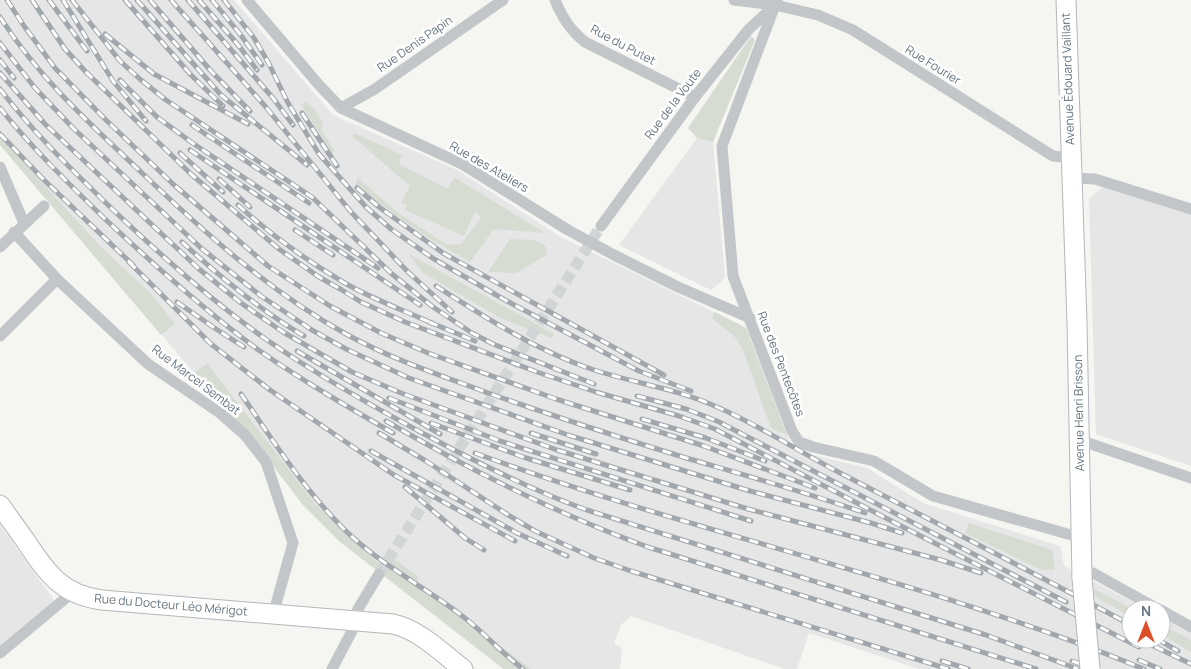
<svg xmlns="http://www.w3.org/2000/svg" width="1191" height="669" font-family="Manrope,sans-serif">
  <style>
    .built { fill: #e5e6e5 }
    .green { fill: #d6dcd2 }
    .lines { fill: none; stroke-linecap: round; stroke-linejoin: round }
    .street-tunnel { stroke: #d1d5d5; stroke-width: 11; stroke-dasharray: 11 5.5; stroke-linecap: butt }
    .primary-casing { stroke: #b3b8bb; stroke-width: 21 }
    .street { stroke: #c3c6c9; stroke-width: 11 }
    .primary { stroke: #fff; stroke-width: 19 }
    .rail-casing { stroke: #a1a7ac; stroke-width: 5 }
    .rail { stroke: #fff; stroke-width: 3; stroke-dasharray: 9; stroke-linecap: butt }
    .primary-bridge-casing { stroke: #b3b8bb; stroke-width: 21; stroke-linecap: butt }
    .primary-bridge { stroke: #fff; stroke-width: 19 }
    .labels { text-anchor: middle; stroke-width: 5; stroke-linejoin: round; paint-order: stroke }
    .street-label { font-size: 12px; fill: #657581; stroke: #fff }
  </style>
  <rect width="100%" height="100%" fill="#f5f5f1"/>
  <!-- built -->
  <g class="built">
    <polygon points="0,0 234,0 333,115 457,170 561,237 746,328 793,450 867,468 923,503 1060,546 1064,566 1146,609 1131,609 1131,639 1161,639 1161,617 1191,633 1191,669 919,669 809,633 797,669 785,669 631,616 621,625 614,644 622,648 620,669 503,669 339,541 303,505 274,467 0,145"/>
    <polygon points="697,138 713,142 725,278 711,290 619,245"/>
    <polygon points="1103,187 1183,212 1191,204 1191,466 1096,434 1089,198"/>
    <polygon points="0,525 56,603 0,648"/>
  </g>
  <!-- green -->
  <g class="green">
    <polygon points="751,36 755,40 713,142 697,138 688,128"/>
    <polygon points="306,102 315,110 323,124 321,129 334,151 332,156 301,104"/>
    <polygon points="354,133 402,155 399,164 448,189 454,177 545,233 494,229 470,262 427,237 355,186 358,178 397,212 447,245 461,244 481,218 475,211 464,236 405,210 407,205 401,203 410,186 352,136"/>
    <polygon points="0,137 100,246 152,295 175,324 161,335 0,145"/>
    <polygon points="510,239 534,240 545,246 547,251 545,256 516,273 488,272"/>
    <polygon points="409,254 554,334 551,338 502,319 423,273"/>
    <polygon points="715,312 746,328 787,435 771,428 743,350 736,338 712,318"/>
    <polygon points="207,363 315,504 378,563 387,553 418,577 418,584 531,669 504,669 339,541 303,505 274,467 194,373"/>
    <polygon points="969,523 1052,550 1055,570 1042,570 965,533"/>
    <polygon points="1094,589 1132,609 1131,617 1095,596"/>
    <polygon points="1161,624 1191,640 1191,652 1161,634"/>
  </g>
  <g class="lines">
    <!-- street-tunnel -->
    <polyline class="street-tunnel" points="379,574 601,226"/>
    <!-- primary casing -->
    <g class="primary-casing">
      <g id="primary">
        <polyline points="1066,0 1077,322 1082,578"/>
        <path d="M 0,505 C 9,518 18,530 27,543 C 48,574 62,595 102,600 L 393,624 C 420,630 442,653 463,669"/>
      </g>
    </g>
    <!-- street -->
    <g class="street">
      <polyline points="247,0 319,85 341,108 462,164 568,230 614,255 678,287 750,318"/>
      <path d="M 555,0 C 562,17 570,30 585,42 L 695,97"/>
      <polyline points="734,0 775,5 818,15 853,30 1053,156 1071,158"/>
      <polyline points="777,0 722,146 733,276 792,431 799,442 813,447 874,461 933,496 1082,538"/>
      <polyline points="341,108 375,89 503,0"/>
      <polyline points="0,167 24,223"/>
      <polyline points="1071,178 1095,179 1191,209"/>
      <polyline points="601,226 695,97 749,29 772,8"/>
      <polyline points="14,232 57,279 148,364 220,413 245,435 266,462 293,543 273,615"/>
      <polyline points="0,247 44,206"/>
      <polyline points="0,336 57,279"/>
      <polyline points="1079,443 1088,443 1191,478"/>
      <polyline points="1082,570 1093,573 1158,609"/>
      <polyline points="1161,610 1191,627"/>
      <polyline points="0,653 73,592"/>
      <polyline points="332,669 352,631 358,609 379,574"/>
    </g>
    <!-- primary -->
    <use href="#primary" class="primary"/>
    <!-- rail casing -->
    <g class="rail-casing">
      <g id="rail">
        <polyline points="7,0 24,26 55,68 106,120 173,184 268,266 330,306 381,333 428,353 556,399 704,446 815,488"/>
        <polyline points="32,0 65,49 85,71 192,175 279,249 319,277 342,290 361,302 405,322 537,372 596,392 679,416 715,429 905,528 1139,647"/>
        <polyline points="49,0 87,51"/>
        <polyline points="63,0 113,81 146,121"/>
        <polyline points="72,0 120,61 141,80 166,100 312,197 392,274 433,307 472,333 493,344 594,384"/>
        <polyline points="125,0 191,75 223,106"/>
        <polyline points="137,0 221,95 307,165"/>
        <polyline points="150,0 211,71 250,111"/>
        <polyline points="171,0 265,106 351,212 408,272 452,312"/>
        <polyline points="188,0 273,98 293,125"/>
        <polyline points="199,0 239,46 257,70"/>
        <polyline points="212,0 240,34 262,65"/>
        <polyline points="224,0 254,38 268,62 288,103 319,154 366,207 391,229 434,259 505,300 639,371 691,391"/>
        <path d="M 0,17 C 40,79 88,122 141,172 C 205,233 269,291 346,334 C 391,359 440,375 488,393 C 553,416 618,437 683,457 C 744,475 805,492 865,513"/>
        <polyline points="105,34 154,74 248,124"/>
        <polyline points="0,43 35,88 73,128 201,248 261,296 312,330 346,349 409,378 568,435 750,491 871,523 902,533"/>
        <polyline points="0,60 14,78"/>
        <polyline points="0,73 45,124 199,269 241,303 283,332 352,372 401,393 557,450 748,509 941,560 981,573"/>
        <polyline points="120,80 157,117 191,142 378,268"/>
        <path d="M 0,89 C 32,131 70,168 108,205 C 158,253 210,300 267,340 C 317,375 372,406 426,435 C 478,463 531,490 587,510 L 986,635 L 1078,669"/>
        <path d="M 0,108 C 32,148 68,183 104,218 C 154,265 205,311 260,351 C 303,381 348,407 393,433"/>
        <polyline points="302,113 337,166"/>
        <polyline points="192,125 309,203"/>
        <polyline points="0,134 44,180 133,265"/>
        <polyline points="190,150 420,305"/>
        <polyline points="180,153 223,192"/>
        <polyline points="219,179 250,207"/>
        <polyline points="357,188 379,207 443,253 664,375"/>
        <path d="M 238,205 C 270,234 306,260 343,282 C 372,299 403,310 434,324"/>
        <polyline points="295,230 333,255"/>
        <path d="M 182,242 C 220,277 260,310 304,336"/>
        <polyline points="129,262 211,344 270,390 394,475 515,541"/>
        <path d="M 436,286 C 486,318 537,351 594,370 C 634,383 678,389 717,407 C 761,426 801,453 844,475 C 940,525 1036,574 1131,625"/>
        <polyline points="177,302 213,327 244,347"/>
        <polyline points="429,322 475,341"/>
        <polyline points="297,351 440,434"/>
        <path d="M 241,394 C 272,439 301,485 339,524 C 373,560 418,583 457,612 C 481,629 500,652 523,669"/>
        <polyline points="637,396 686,409 717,421 1066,602"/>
        <polyline points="389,398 500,441 751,521"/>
        <polyline points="642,419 706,438 765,461"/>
        <path d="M 386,421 C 470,470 557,514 648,547 L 1036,669"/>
        <polyline points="431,423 523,457 630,490"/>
        <polyline points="379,433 426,461 505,513 535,531 594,558 631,571 948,669"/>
        <polyline points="531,433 596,454"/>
        <polyline points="371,451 517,533 567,556"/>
        <path d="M 475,453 C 695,534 927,580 1144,669"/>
        <polyline points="405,487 465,538 484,550"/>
        <polyline points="1139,639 1191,664"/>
        <polyline points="1157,639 1178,651"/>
        <polyline points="1139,660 1160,669"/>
        <polyline points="942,661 968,669"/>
        <polyline points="1072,661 1095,669"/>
      </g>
    </g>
    <!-- rail -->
    <use href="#rail" class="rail"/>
    <!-- primary-bridge casing -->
    <g class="primary-bridge-casing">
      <polyline id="primary-bridge" points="1082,578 1090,669"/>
    </g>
    <!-- primary-bridge -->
    <use href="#primary-bridge" class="primary-bridge"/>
  </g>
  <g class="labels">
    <!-- street labels -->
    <g class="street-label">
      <text transform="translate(415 44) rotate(-35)" y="4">Rue Denis Papin</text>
      <text transform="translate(623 45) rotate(28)" y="4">Rue du Putet</text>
      <text transform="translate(933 65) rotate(32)" y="4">Rue Fourier</text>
      <text transform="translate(1068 79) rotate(-92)" y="4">Avenue Édouard Vaillant</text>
      <text transform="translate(673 104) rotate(-53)" y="4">Rue de la Voute</text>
      <text transform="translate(489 167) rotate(30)" y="4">Rue des Ateliers</text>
      <text transform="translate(781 364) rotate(69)" y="4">Rue des Pentecôtes</text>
      <text transform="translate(196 380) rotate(37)" y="4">Rue Marcel Sembat</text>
      <text transform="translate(1079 413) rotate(-91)" y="4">Avenue Henri Brisson</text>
      <text transform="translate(171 605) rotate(5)" y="4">Rue du Docteur Léo Mérigot</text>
    </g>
  </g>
  <!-- north arrow -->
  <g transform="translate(1146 624)"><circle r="24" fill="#ffffff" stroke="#c1c8cd"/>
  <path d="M0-4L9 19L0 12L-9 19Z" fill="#de4f28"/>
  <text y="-8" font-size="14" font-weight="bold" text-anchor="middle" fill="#657581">N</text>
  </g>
</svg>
